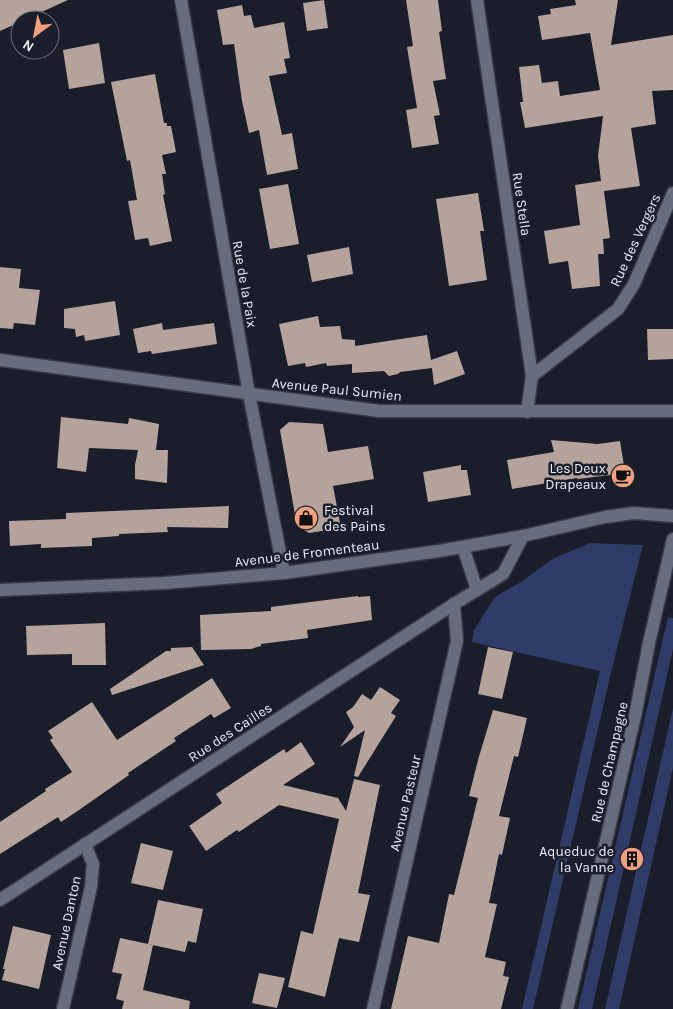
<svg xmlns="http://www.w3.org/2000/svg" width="673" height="1009" font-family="Karla,sans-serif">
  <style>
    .green { fill: #2f3c67 }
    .building { fill: #b5a39b }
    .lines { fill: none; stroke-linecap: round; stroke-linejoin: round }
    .minor-casing { stroke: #373a44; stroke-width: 15 }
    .minor { stroke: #676d7c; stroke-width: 12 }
    .labels { text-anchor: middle; stroke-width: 5; stroke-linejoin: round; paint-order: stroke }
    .street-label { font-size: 14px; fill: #eaedf6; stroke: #191e2a }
    .poi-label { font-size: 14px; fill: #eaedf6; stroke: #191e2a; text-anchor: end }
  </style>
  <rect width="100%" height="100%" fill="#191e2a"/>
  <!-- green -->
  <g class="green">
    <polygon points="590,543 643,545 611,673 533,1009 522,1009 600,671 472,642 474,630 495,597 521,582 554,558"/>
    <polygon points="668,617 673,618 673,649 592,1009 578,1009"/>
    <polygon points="673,708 673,768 619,1009 605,1009"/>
  </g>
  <!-- building -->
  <g class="building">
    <polygon points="0,0 68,0 24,20 20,20 20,22 0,31"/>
    <polygon points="324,0 328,28 307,31 303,3"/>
    <polygon points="406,0 438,0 442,31 439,32 446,79 433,81 440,115 434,116 439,144 412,148 406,110 417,108 407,47 413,46"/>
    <polygon points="575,0 618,0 611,45 673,35 673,90 652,91 656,124 631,128 640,186 604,191 610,238 603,239 604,254 598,254 600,286 572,289 568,261 549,264 544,231 580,225 575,185 601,181 598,156 603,116 525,128 520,102 523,102 519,67 539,65 542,83 558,81 560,96 600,90 590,33 542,40 538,16 551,14 550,9 576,5"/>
    <polygon points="242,5 244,16 251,15 254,28 284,22 290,58 284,59 287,73 269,76 282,135 292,133 298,169 267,175 259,130 249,133 242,101 234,44 223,45 217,10"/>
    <polygon points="99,43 105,83 69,89 63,50"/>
    <polygon points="155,74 164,123 167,123 167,126 171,126 176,152 162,155 166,174 162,174 165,194 163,195 172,241 150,246 148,238 135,240 128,201 137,200 130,160 127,161 111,82"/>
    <polygon points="288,184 299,244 270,249 259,189"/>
    <polygon points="478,193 484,231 480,231 487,280 449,286 436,199"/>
    <polygon points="349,247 353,274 312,282 307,255"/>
    <polygon points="0,267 21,269 19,288 40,290 35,325 14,323 13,329 0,328"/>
    <polygon points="115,301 120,335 85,341 84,335 76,337 75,329 64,328 64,309"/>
    <polygon points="318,316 320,327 340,326 342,339 355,340 355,346 427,335 431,360 457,351 465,374 434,385 432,368 400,372 398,374 389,376 384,371 352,373 352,364 327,366 326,363 306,367 305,363 288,366 279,324"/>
    <polygon points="162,323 163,330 214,323 217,344 152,354 151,351 138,353 133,329"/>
    <polygon points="647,329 673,329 673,359 648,360"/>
    <polygon points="61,417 128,424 129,418 159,424 156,450 168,450 167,483 135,479 135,465 138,450 89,448 86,472 57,468"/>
    <polygon points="289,422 323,424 328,452 368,446 374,479 333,486 341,528 309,533 297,526 280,430"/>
    <polygon points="551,440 598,444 620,441 624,466 618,474 578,479 577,478 512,489 507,460 554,452"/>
    <polygon points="461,465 461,470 467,470 471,495 428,502 423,472"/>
    <polygon points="229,506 228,528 167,527 168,532 119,534 119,536 92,538 92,546 41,548 41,544 10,546 9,521 66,519 66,513"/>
    <polygon points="358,596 358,597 370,596 372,620 307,630 308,638 261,644 261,646 251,649 201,650 200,615 271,611 271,607"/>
    <polygon points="105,623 106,665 72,665 72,654 27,655 26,626"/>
    <polygon points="192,647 204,665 112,695 110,689 166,651 171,651 171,648"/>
    <polygon points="488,647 513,652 502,699 478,694"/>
    <polygon points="212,678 231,708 214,718 211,714 174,738 176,741 128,773 129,775 79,810 61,822 58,817 0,854 0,822 46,791 45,789 72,772 50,740 53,738 48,731 92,702 117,740"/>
    <polygon points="380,687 400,700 391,713 396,716 358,777 354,776 365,730 340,747 354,727 346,712 353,707 362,694 371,700"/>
    <polygon points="493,710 527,718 518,757 514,756 499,816 510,818 502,855 499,854 489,903 497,904 485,957 506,962 503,976 509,977 501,1009 391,1009 408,936 439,943 449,894 454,895 478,798 469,796 478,760"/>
    <polygon points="301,742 315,764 283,785 338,798 346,811 354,779 380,785 358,893 370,895 359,942 339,938 325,997 288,987 301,931 313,934 339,819 279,805 239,832 237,830 206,851 189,826 222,803 216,794 284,749 286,753"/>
    <polygon points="141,843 173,851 163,890 131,883"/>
    <polygon points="158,900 203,909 196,943 188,941 185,952 148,944"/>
    <polygon points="13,926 51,935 39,989 2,980 5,969 3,969"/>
    <polygon points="120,938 153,945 143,990 190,1001 189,1009 122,1009 124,1001 116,999 122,974 112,972"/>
    <polygon points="259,973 285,978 277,1008 252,1003"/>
  </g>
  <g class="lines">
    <!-- minor casing -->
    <g class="minor-casing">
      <g id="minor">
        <polyline points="181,0 249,394 284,573"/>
        <polyline points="477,0 532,376 527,412"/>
        <polyline points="0,360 379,411 673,411"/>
        <polyline points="532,376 618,309 634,284 673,193"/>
        <polyline points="463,547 477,590"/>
        <polyline points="0,590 165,583 284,573 439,551 523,536 605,517 634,513 673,516"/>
        <polyline points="0,900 454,604 503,574 523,536"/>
        <polyline points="63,1009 91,887 93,864 85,844"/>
        <polyline points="373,1009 457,641 454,604"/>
        <polyline points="567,1009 635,716 649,643 673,539"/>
      </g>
    </g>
    <!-- minor -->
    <use href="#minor" class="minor"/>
  </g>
  <!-- icons -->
  <defs>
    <g id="cafe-disc" transform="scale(1.25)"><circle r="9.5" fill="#f2a07f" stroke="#191e2a"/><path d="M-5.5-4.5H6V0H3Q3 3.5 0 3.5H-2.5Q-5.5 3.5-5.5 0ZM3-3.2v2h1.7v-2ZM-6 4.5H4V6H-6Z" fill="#111"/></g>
    <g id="shop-disc" transform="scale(1.25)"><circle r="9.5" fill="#f2a07f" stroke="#191e2a"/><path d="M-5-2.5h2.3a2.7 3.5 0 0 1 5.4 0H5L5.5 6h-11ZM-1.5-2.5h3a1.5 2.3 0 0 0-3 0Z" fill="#111"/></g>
    <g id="building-disc" transform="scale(1.25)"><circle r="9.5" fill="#f2a07f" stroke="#191e2a"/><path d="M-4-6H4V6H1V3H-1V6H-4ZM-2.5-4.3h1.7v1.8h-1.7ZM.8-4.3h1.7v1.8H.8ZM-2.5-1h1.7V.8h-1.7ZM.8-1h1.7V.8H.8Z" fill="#111"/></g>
  </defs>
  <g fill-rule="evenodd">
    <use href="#cafe-disc" x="623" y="476"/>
    <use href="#shop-disc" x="306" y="518"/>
    <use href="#building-disc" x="632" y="859"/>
  </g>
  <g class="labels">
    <!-- street labels -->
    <g class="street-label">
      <text transform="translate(522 204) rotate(82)" y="5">Rue Stella</text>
      <text transform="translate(635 240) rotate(-65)" y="5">Rue des Vergers</text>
      <text transform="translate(245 284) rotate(80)" y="5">Rue de la Paix</text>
      <text transform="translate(337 389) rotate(6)" y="5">Avenue Paul Sumien</text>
      <text transform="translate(307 553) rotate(-7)" y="5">Avenue de Fromenteau</text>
      <text transform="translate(230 732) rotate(-33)" y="5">Rue des Cailles</text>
      <text transform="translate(609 762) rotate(-77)" y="5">Rue de Champagne</text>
      <text transform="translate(405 803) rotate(-77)" y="5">Avenue Pasteur</text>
      <text transform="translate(66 923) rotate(-78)" y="5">Avenue Danton</text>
    </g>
    <!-- poi labels -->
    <g class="poi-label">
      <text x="606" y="473">Les Deux<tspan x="606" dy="16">Drapeaux</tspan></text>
      <text x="324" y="515" text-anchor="start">Festival<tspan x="324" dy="16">des Pains</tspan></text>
      <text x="614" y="856">Aqueduc de<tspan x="614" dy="16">la Vanne</tspan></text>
    </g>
  </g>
  <!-- north arrow -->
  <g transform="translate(35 35) rotate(212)"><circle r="24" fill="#191e2a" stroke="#6d717c"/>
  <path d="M0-4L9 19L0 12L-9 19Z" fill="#f2a07f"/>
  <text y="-8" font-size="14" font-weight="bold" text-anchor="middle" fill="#eaedf6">N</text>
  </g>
</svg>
